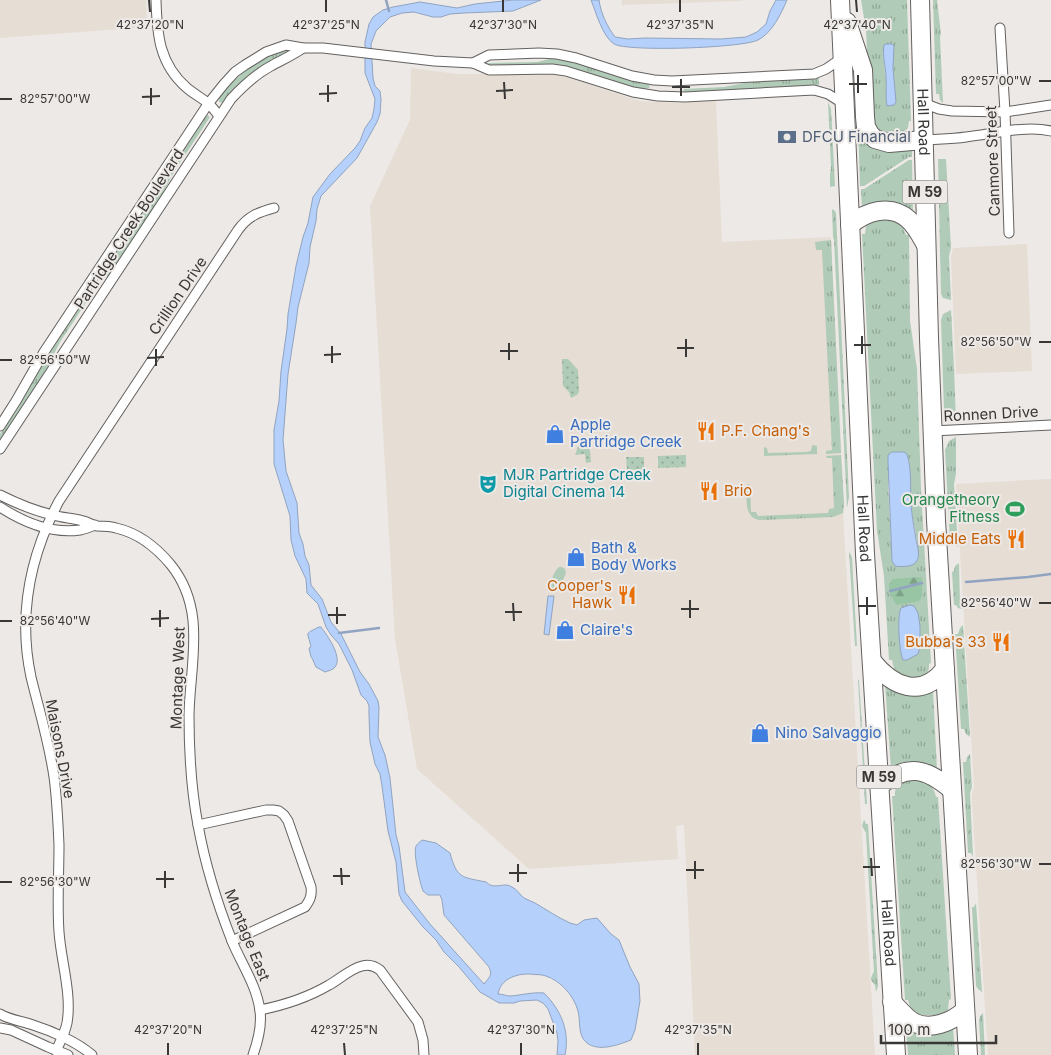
<svg xmlns="http://www.w3.org/2000/svg" width="1051" height="1055" font-family="Inter,sans-serif">
  <style>
    .built { fill: #e6ddd4 }
    .grass { fill: url(#grass-tufts); fill-rule: evenodd }
    .forest { fill: url(#forest-firs) }
    .park { fill: #b0cbb7 }
    .garden { fill: url(#garden-dots) }
    .water { fill: #b5d1fb; stroke: #90a3c0 }
    .lines { fill: none; stroke-linecap: round; stroke-linejoin: round }
    .stream { stroke: #90a3c0; stroke-width: 2.5 }
    .street-casing { stroke: #64615f; stroke-width: 11 }
    .highway-casing { stroke: #64615f; stroke-width: 20 }
    .street { stroke: #fff; stroke-width: 9 }
    .highway { stroke: #fff; stroke-width: 18 }
    .ticks { fill: none; stroke: #393836; stroke-width: 2 }
    .labels { text-anchor: middle; stroke-width: 4; stroke-linejoin: round; paint-order: stroke }
    .shield { fill: #ede9e6; stroke: #6f6d6b; stroke-width: 1 }
    .shield-label { font-size: 14px; font-weight: bold; fill: #393836 }
    .street-label { font-size: 15px; fill: #393836; stroke: #ede9e6 }
    .service-label { font-size: 15px; fill: #4e5e75; stroke: #ede9e6; text-anchor: start }
    .shop-label { font-size: 15px; fill: #366cbe; stroke: #ede9e6; text-anchor: start }
    .food-label { font-size: 15px; fill: #c56008; stroke: #ede9e6; text-anchor: end }
    .culture-label { font-size: 15px; fill: #0d838f; stroke: #ede9e6; text-anchor: start }
    .leisure-label { font-size: 15px; fill: #27864d; stroke: #ede9e6; text-anchor: end }
    .ticks-label { font-size: 12px; text-anchor: middle; fill: #393836; stroke: #ede9e6; stroke-width: 4; stroke-linejoin: round; paint-order: stroke }
  </style>
  <defs>
    <pattern id="grass-tufts" width="24" height="20" patternUnits="userSpaceOnUse" patternTransform="scale(1.25)"><rect width="24" height="20" fill="#b0cbb7"/><path d="M3 7l-1-3M5 7V3M7 7l1-3M15 17l-1-3M17 17v-4M19 17l1-3" fill="none" stroke="#90a696"/></pattern>
    <pattern id="forest-firs" width="22" height="20" patternUnits="userSpaceOnUse" patternTransform="scale(1.25)"><rect width="22" height="20" fill="#98c5a4"/><path d="M5 1l3.5 6h-7zM16 11l3.5 6h-7z" fill="#7da186"/></pattern>
    <pattern id="garden-dots" width="8" height="8" patternUnits="userSpaceOnUse" patternTransform="scale(1.25)"><rect width="8" height="8" fill="#b0cbb7"/><path d="M2 2h.1M6 6h.1" fill="none" stroke="#90a696" stroke-width="1.8" stroke-linecap="round"/></pattern>
  </defs>
  <rect width="100%" height="100%" fill="#ede9e6"/>
  <!-- built -->
  <g class="built">
    <polygon points="0,0 146,0 147,27 0,38"/>
    <polygon points="622,0 743,0 741,1 622,5"/>
    <polygon points="411,68 458,74 534,74 554,75 570,78 640,101 679,103 716,100 722,242 831,237 844,503 843,513 875,1055 695,1055 684,825 676,826 678,859 529,869 417,769 395,639 370,206 410,120"/>
    <polygon points="1027,244 1032,371 956,374 951,257 953,248"/>
    <polygon points="1051,479 1051,1055 988,1055 972,801 972,793 974,787 956,484"/>
  </g>
  <!-- grass -->
  <g class="grass">
    <path d="M 861,0 L 907,0 L 911,121 L 909,121 L 908,128 L 903,132 C 884,137 878,132 870,116 L 866,30 ZM 883,52 L 893,62 L 894,92 L 895,97 L 886,102 L 886,80 Z"/>
    <polygon points="933,0 937,0 941,34 940,37 943,103 940,100 939,94 936,94"/>
    <path d="M 286,50 L 288,51 L 288,53 L 265,65 L 224,102 L 223,103 L 219,102 L 219,97 C 238,75 258,58 286,50 Z"/>
    <path d="M 554,58 L 575,62 L 634,81 L 648,84 L 650,87 L 649,88 C 637,93 590,74 575,69 C 557,64 537,64 518,65 C 508,65 496,67 487,65 L 489,63 L 537,62 Z"/>
    <polygon points="819,78 819,85 685,92 683,91 684,89 724,87 749,82"/>
    <polygon points="828,102 831,109 835,186 830,187 830,174 831,168"/>
    <polygon points="207,115 210,117 174,172 158,202 109,276 105,277 103,274 104,271"/>
    <polygon points="858,123 912,149 912,157 909,157 864,186 860,186"/>
    <polygon points="938,159 946,159 951,248 949,256 951,300 943,298 941,294"/>
    <polygon points="909,160 912,160 913,214 862,208 861,189 864,189"/>
    <polygon points="832,209 835,211 836,213 849,497 847,508 834,240 833,237"/>
    <path d="M 891,219 L 902,225 L 906,235 L 909,235 L 910,321 L 917,369 L 921,489 L 931,663 L 929,664 C 929,668 929,672 925,675 C 922,677 920,677 916,677 C 903,678 894,675 892,660 L 889,660 L 884,576 L 877,531 L 862,234 L 865,234 L 866,226 L 871,220 ZM 909,460 L 912,513 L 918,547 L 913,565 L 906,566 L 892,561 L 888,483 ZM 907,606 L 918,613 L 920,647 L 899,629 L 899,616 L 901,608 Z"/>
    <polygon points="831,240 841,453 826,454 826,451 832,450 822,250 816,250 815,242"/>
    <polygon points="89,294 90,294 91,295 60,342 44,374 0,441 0,434 17,410 49,354"/>
    <polygon points="951,310 954,368 956,422 949,418 944,410 941,320 943,314"/>
    <polygon points="956,437 956,474 954,484 958,547 954,544 952,540 950,540 945,450 949,441"/>
    <polygon points="812,445 817,446 817,454 764,456 764,447 767,448 768,453 805,452 811,451"/>
    <path d="M 841,455 L 844,503 L 843,513 L 833,517 L 759,520 C 743,517 747,496 747,484 L 750,485 L 751,512 L 756,512 L 758,516 L 828,513 L 829,509 L 834,508 L 832,458 L 827,458 L 826,456 Z"/>
    <polygon points="849,551 852,558 857,646 855,646"/>
    <polygon points="959,563 960,605 962,609 958,608 956,605 954,605 952,572 954,571 955,566"/>
    <polygon points="963,625 970,737 966,734 964,729 961,729 955,634 958,634 960,628"/>
    <polygon points="858,680 859,680 867,804 865,804"/>
    <polygon points="885,684 933,690 937,770 891,769"/>
    <polygon points="970,754 972,787 970,793 973,857 971,853 968,853 963,762 966,762 967,757"/>
    <path d="M 919,779 C 928,784 934,786 936,797 L 938,797 L 951,999 L 949,1000 L 948,1010 C 943,1015 939,1015 933,1015 C 919,1016 911,1014 908,1000 L 905,1000 L 892,796 L 895,796 C 895,778 905,780 919,779 Z"/>
    <polygon points="864,820 866,824 868,824 878,986 876,992 875,985 871,980 871,978 874,971 866,833 862,826"/>
    <polygon points="976,903 982,992 978,989 976,986 972,907 974,907"/>
    <polygon points="983,1013 985,1055 981,1055 979,1021 980,1016"/>
    <polygon points="906,1026 953,1027 955,1055 908,1055"/>
  </g>
  <!-- forest -->
  <path class="forest" d="M 919,577 L 922,578 L 922,596 L 919,601 L 897,605 C 893,601 889,592 889,586 C 889,583 891,581 893,579 Z"/>
  <!-- park -->
  <path class="park" d="M 559,567 L 562,567 L 565,569 L 566,573 L 558,591 L 553,592 L 550,590 C 550,583 553,572 559,567 Z"/>
  <!-- garden -->
  <g class="garden">
    <polygon points="562,359 568,359 578,370 579,392 577,395 571,398 569,392 563,386"/>
    <polygon points="584,443 590,450 591,462 586,463 585,454 575,455 579,444"/>
    <polygon points="686,455 686,467 658,468 658,456"/>
    <polygon points="626,457 644,457 644,469 627,470"/>
  </g>
  <!-- water -->
  <g class="water">
    <path d="M 513,0 L 541,0 L 513,11 L 464,13 L 450,14 L 441,17 L 433,17 L 414,12 L 402,13 L 390,17 L 376,31 L 371,44 L 373,78 L 375,86 L 380,91 L 381,100 L 380,114 L 377,122 L 357,158 L 321,196 L 317,209 L 316,221 L 310,247 L 309,263 L 298,307 L 296,323 L 288,374 L 283,440 L 286,471 L 297,503 L 299,533 L 303,544 L 305,556 L 309,565 L 311,585 L 322,599 L 331,622 L 341,634 L 360,672 L 369,684 L 378,701 L 379,707 L 378,737 L 385,755 L 390,778 L 396,835 L 399,846 L 405,892 L 430,924 L 484,984 C 489,977 493,976 489,967 L 444,915 L 442,900 L 440,895 L 428,895 L 423,891 C 420,883 413,853 416,846 C 418,843 420,842 422,840 L 436,843 L 450,853 C 457,879 462,877 486,882 C 495,891 504,881 512,887 C 517,889 520,895 524,898 C 528,900 531,901 535,903 C 547,910 557,917 570,923 L 577,925 L 584,920 L 597,918 L 611,934 L 619,940 L 630,967 L 639,984 L 640,1001 L 635,1030 L 631,1040 C 618,1045 599,1052 587,1043 C 577,1035 581,1022 578,1011 C 574,996 561,981 546,976 C 541,974 535,975 530,974 C 525,974 521,974 515,976 C 506,979 500,984 498,994 C 503,994 506,996 511,996 C 522,995 532,992 544,993 C 561,1010 570,1031 565,1055 L 557,1055 L 558,1041 L 557,1033 L 548,1009 L 543,1003 L 537,1000 L 520,1001 L 514,1003 L 499,1003 L 480,992 L 459,967 L 444,952 L 436,940 L 423,927 L 402,901 L 399,894 L 396,862 L 388,831 L 382,786 L 380,774 L 375,764 L 370,742 L 369,715 L 369,706 L 367,701 L 361,695 L 352,670 L 339,644 L 331,635 L 326,627 L 318,604 L 307,593 L 306,579 L 295,556 L 291,540 L 290,516 L 274,464 L 274,430 L 279,401 L 281,371 L 287,329 L 288,314 L 296,266 L 303,237 L 308,223 L 313,197 L 330,174 L 355,148 L 360,141 L 365,128 L 372,118 L 374,109 L 375,99 L 365,73 L 365,42 L 369,24 L 373,17 L 383,10 L 393,7 L 420,2 L 457,8 L 475,4 Z"/>
    <path d="M 591,0 L 599,0 C 601,14 607,26 615,37 L 628,39 L 645,38 L 721,39 L 746,37 L 757,32 L 766,24 L 770,11 L 776,0 L 787,0 C 781,14 772,33 758,40 C 742,48 628,52 614,44 C 602,36 596,12 591,0 Z"/>
    <path d="M 886,44 L 892,44 L 894,46 L 893,68 L 896,102 L 894,105 L 887,106 C 885,97 887,87 886,77 C 886,67 882,56 884,45 Z"/>
    <path d="M 892,452 L 904,452 L 907,454 C 912,470 910,488 911,505 C 912,516 914,528 916,539 C 917,546 921,556 916,562 C 913,567 900,567 895,566 L 892,561 L 888,462 L 888,455 Z"/>
    <polygon points="548,596 554,596 549,635 544,634"/>
    <path d="M 910,605 L 914,606 L 918,613 L 920,626 L 920,647 L 918,654 L 907,660 L 903,660 C 899,651 897,617 901,608 Z"/>
    <path d="M 319,627 L 321,627 C 327,635 343,657 335,667 C 333,670 328,671 325,672 L 316,667 L 312,658 L 311,657 L 309,648 L 311,647 C 308,631 303,635 319,627 Z"/>
  </g>
  <g class="lines">
    <!-- stream -->
    <g class="stream">
      <polyline points="386,0 389,11"/>
      <polyline points="966,582 1028,577 1051,574"/>
      <polyline points="890,591 922,583"/>
      <polyline points="339,633 379,628"/>
    </g>
    <!-- street casing -->
    <g class="street-casing">
      <g id="street">
        <path d="M 156,0 C 157,34 159,64 187,88 C 194,94 202,98 209,104 C 213,108 216,112 219,116"/>
        <polyline points="1000,28 1005,112 1009,233"/>
        <polyline points="473,63 489,55 539,53 557,54 576,58 632,76 654,80 672,81 814,74 826,69 842,58"/>
        <polyline points="923,101 931,106 939,109 952,111 1005,112 1051,105"/>
        <path d="M 924,140 C 938,139 952,139 966,137 C 993,134 1025,125 1051,131"/>
        <polyline points="0,426 16,401 44,352 208,104 224,84 235,72 245,65 266,52 286,45 303,48 323,48 434,61 473,63 489,70 552,69 566,71 633,92 658,96 685,97 814,90 828,94 844,104"/>
        <polyline points="932,431 1051,425"/>
        <path d="M 0,449 L 231,99 C 243,86 256,74 271,66 C 282,60 293,55 303,48"/>
        <path d="M 0,495 C 16,503 35,511 53,515 C 63,518 73,518 83,521 C 88,522 92,525 97,526 C 103,526 110,526 116,528 C 138,533 157,548 171,565 C 207,610 190,663 189,715 C 189,752 191,789 198,825 C 205,864 217,903 232,941 C 241,963 257,986 260,1011 C 262,1026 258,1041 253,1055"/>
        <path d="M 0,507 C 23,522 52,534 80,530 C 85,529 90,527 95,525"/>
        <path d="M 198,825 L 266,810 L 273,810 L 279,811 L 284,815 L 288,821 L 311,887 C 312,896 310,900 305,907 L 232,941"/>
        <path d="M 260,1010 C 285,1005 307,998 329,985 C 340,979 350,969 362,966 C 369,964 375,966 380,970 L 418,1022 L 423,1040 L 424,1055"/>
        <path d="M 0,1014 C 10,1020 22,1021 33,1025 C 52,1031 77,1042 92,1055"/>
        <polyline points="0,1028 11,1030 48,1047 68,1055"/>
        <path d="M 56,1051 C 60,1042 65,1033 67,1023 C 72,994 61,961 59,932 C 57,903 59,874 59,845 C 58,822 57,799 54,777 C 49,742 39,710 31,677 C 18,616 30,556 59,501 L 238,230 C 248,216 259,212 274,208"/>
      </g>
    </g>
    <!-- highway casing -->
    <g class="highway-casing">
      <g id="highway">
        <path id="s1" d="M 840,0 L 865,554 L 896,1055"/>
        <path id="s2" d="M 920,0 L 929,338 L 936,520 L 968,1055"/>
        <polyline points="847,22 863,70 865,117 866,127 870,134 875,139 889,143 924,140"/>
        <path d="M 850,225 C 865,212 890,203 908,219 C 916,226 921,236 926,245"/>
        <path d="M 872,661 C 892,686 921,700 945,669"/>
        <path d="M 879,786 C 908,763 926,768 952,790"/>
        <path d="M 892,1002 C 899,1009 905,1017 913,1022 C 930,1031 952,1022 965,1010"/>
      </g>
    </g>
    <!-- street -->
    <use href="#street" class="street"/>
    <!-- highway -->
    <use href="#highway" class="highway"/>
  </g>
  <!-- ticks -->
  <path class="ticks" d="M 149,0 L 150,12M 326,0 L 326,12M 503,0 L 503,12M 680,0 L 680,12M 856,0 L 857,12M 858,75 L 858,93M 681,79 L 681,96M 1039,81 L 1051,81M 504,82 L 505,99M 849,84 L 867,84M 328,85 L 328,102M 672,87 L 690,87M 151,88 L 151,105M 496,91 L 513,90M 319,94 L 337,93M 142,97 L 160,96M 0,99 L 12,99M 862,336 L 862,354M 686,339 L 686,357M 1039,342 L 1051,342M 509,343 L 509,360M 854,345 L 871,345M 332,346 L 332,363M 677,348 L 694,348M 156,349 L 156,366M 500,351 L 518,351M 324,355 L 341,354M 147,358 L 164,357M 0,360 L 12,360M 867,597 L 867,615M 690,600 L 690,618M 513,603 L 514,621M 1039,603 L 1051,603M 858,606 L 876,606M 337,607 L 337,624M 681,609 L 699,609M 160,610 L 160,627M 505,612 L 522,612M 328,615 L 346,615M 151,619 L 169,618M 0,621 L 12,621M 871,858 L 872,876M 695,861 L 695,879M 518,864 L 518,882M 1039,864 L 1051,864M 863,867 L 880,867M 341,868 L 342,885M 686,870 L 704,870M 165,871 L 165,888M 509,873 L 527,873M 333,876 L 350,876M 156,879 L 174,879M 0,882 L 12,882M 168,1043 L 168,1055M 344,1043 L 345,1055M 521,1043 L 521,1055M 698,1043 L 698,1055"/>
  <!-- icons -->
  <defs>
    <g id="bank-bare" transform="scale(1.5)"><path d="M-6-4H6V4H-6ZM0-2.3a2.3 2.3 0 1 0 0 4.6a2.3 2.3 0 1 0 0-4.6Z" fill="#5c6f8a" stroke="#ede9e6" stroke-width="2.5" paint-order="stroke"/></g>
    <g id="restaurant-bare" transform="scale(1.5)"><path d="M-5-6h1v4h1v-4h1v4h1v-4h1v5L-1.5 .5V6h-2V.5L-5-1ZM5-6V6H3V1.5H1.5Q1.5-4 5-6Z" fill="#e8710a" stroke="#ede9e6" stroke-width="2.5" paint-order="stroke"/></g>
    <g id="shop-bare" transform="scale(1.5)"><path d="M-5-2.5h2.3a2.7 3.5 0 0 1 5.4 0H5L5.5 6h-11ZM-1.5-2.5h3a1.5 2.3 0 0 0-3 0Z" fill="#3f7fe0" stroke="#ede9e6" stroke-width="2.5" paint-order="stroke"/></g>
    <g id="theatre-bare" transform="scale(1.5)"><path d="M-5-5.5Q0-4 5-5.5V0Q5 5 0 6Q-5 5-5 0ZM-3.3-2.5H-1v1.5H-3.3ZM1-2.5H3.3v1.5H1ZM-2.8 1Q0 5.5 2.8 1Z" fill="#0f9aa8" stroke="#ede9e6" stroke-width="2.5" paint-order="stroke"/></g>
    <g id="stadium-bare" transform="scale(1.5)"><path d="M0-5a6.5 5 0 1 0 0 10a6.5 5 0 1 0 0-10ZM-3.5-1.8h7v3.6h-7Z" fill="#2e9e5b" stroke="#ede9e6" stroke-width="2.5" paint-order="stroke"/></g>
  </defs>
  <g fill-rule="evenodd">
    <use href="#bank-bare" x="787" y="137"/>
    <use href="#restaurant-bare" x="706" y="431"/>
    <use href="#shop-bare" x="555" y="434"/>
    <use href="#theatre-bare" x="488" y="484"/>
    <use href="#restaurant-bare" x="709" y="491"/>
    <use href="#stadium-bare" x="1015" y="509"/>
    <use href="#restaurant-bare" x="1016" y="539"/>
    <use href="#shop-bare" x="576" y="557"/>
    <use href="#restaurant-bare" x="627" y="595"/>
    <use href="#shop-bare" x="565" y="630"/>
    <use href="#restaurant-bare" x="1001" y="642"/>
    <use href="#shop-bare" x="760" y="733"/>
  </g>
  <g class="labels">
    <!-- shield labels -->
    <g class="shield">
      <rect x="902.5" y="180.5" width="45" height="23" rx="4"/>
      <rect x="856.5" y="765.5" width="45" height="23" rx="4"/>
    </g>
    <g class="shield-label">
      <text x="925" y="197">M 59</text>
      <text x="879" y="782">M 59</text>
    </g>
    <!-- street labels -->
    <g class="street-label">
      <text dy="5" stroke="none"><textPath href="#s2" startOffset="122">Hall Road</textPath></text>
      <text transform="translate(993 161) rotate(-92)" y="5">Canmore Street</text>
      <text transform="translate(129 229) rotate(-57)" y="5">Partridge Creek Boulevard</text>
      <text transform="translate(178 296) rotate(-56)" y="5">Crillion Drive</text>
      <text transform="translate(991 414) rotate(-3)" y="5">Ronnen Drive</text>
      <text dy="5" stroke="none"><textPath href="#s1" startOffset="529">Hall Road</textPath></text>
      <text transform="translate(178 678) rotate(-88)" y="5">Montage West</text>
      <text transform="translate(60 749) rotate(79)" y="5">Maisons Drive</text>
      <text dy="5" stroke="none"><textPath href="#s1" startOffset="934">Hall Road</textPath></text>
      <text transform="translate(247 935) rotate(68)" y="5">Montage East</text>
    </g>
    <!-- service labels -->
    <g class="service-label">
      <text x="802" y="142">DFCU Financial</text>
    </g>
    <!-- shop labels -->
    <g class="shop-label">
      <text x="570" y="430">Apple<tspan x="570" dy="17">Partridge Creek</tspan></text>
      <text x="591" y="553">Bath &amp;<tspan x="591" dy="17">Body Works</tspan></text>
      <text x="580" y="635">Claire's</text>
      <text x="775" y="738">Nino Salvaggio</text>
    </g>
    <!-- food labels -->
    <g class="food-label">
      <text x="721" y="436" text-anchor="start">P.F. Chang's</text>
      <text x="724" y="496" text-anchor="start">Brio</text>
      <text x="1001" y="544">Middle Eats</text>
      <text x="612" y="591">Cooper's<tspan x="612" dy="17">Hawk</tspan></text>
      <text x="986" y="647">Bubba's 33</text>
    </g>
    <!-- culture labels -->
    <g class="culture-label">
      <text x="503" y="480">MJR Partridge Creek<tspan x="503" dy="17">Digital Cinema 14</tspan></text>
    </g>
    <!-- leisure labels -->
    <g class="leisure-label">
      <text x="1000" y="505">Orangetheory<tspan x="1000" dy="17">Fitness</tspan></text>
    </g>
  </g>
  <g class="ticks-label">
    <text x="150" y="29">42°37'20"N</text>
    <text x="326" y="29">42°37'25"N</text>
    <text x="503" y="29">42°37'30"N</text>
    <text x="680" y="29">42°37'35"N</text>
    <text x="857" y="29">42°37'40"N</text>
    <text x="996" y="85">82°57'00"W</text>
    <text x="55" y="103">82°57'00"W</text>
    <text x="996" y="346">82°56'50"W</text>
    <text x="55" y="364">82°56'50"W</text>
    <text x="996" y="607">82°56'40"W</text>
    <text x="55" y="625">82°56'40"W</text>
    <text x="996" y="868">82°56'30"W</text>
    <text x="55" y="886">82°56'30"W</text>
    <text x="168" y="1034">42°37'20"N</text>
    <text x="344" y="1034">42°37'25"N</text>
    <text x="521" y="1034">42°37'30"N</text>
    <text x="698" y="1034">42°37'35"N</text>
  </g>
  <!-- scale -->
  <path d="M881 1035v8h115v-8" fill="none" stroke="#393836" stroke-width="2.5"/>
  <text x="888" y="1035" font-size="15" fill="#393836" stroke="#ede9e6" stroke-width="4" paint-order="stroke">100 m</text>
</svg>
